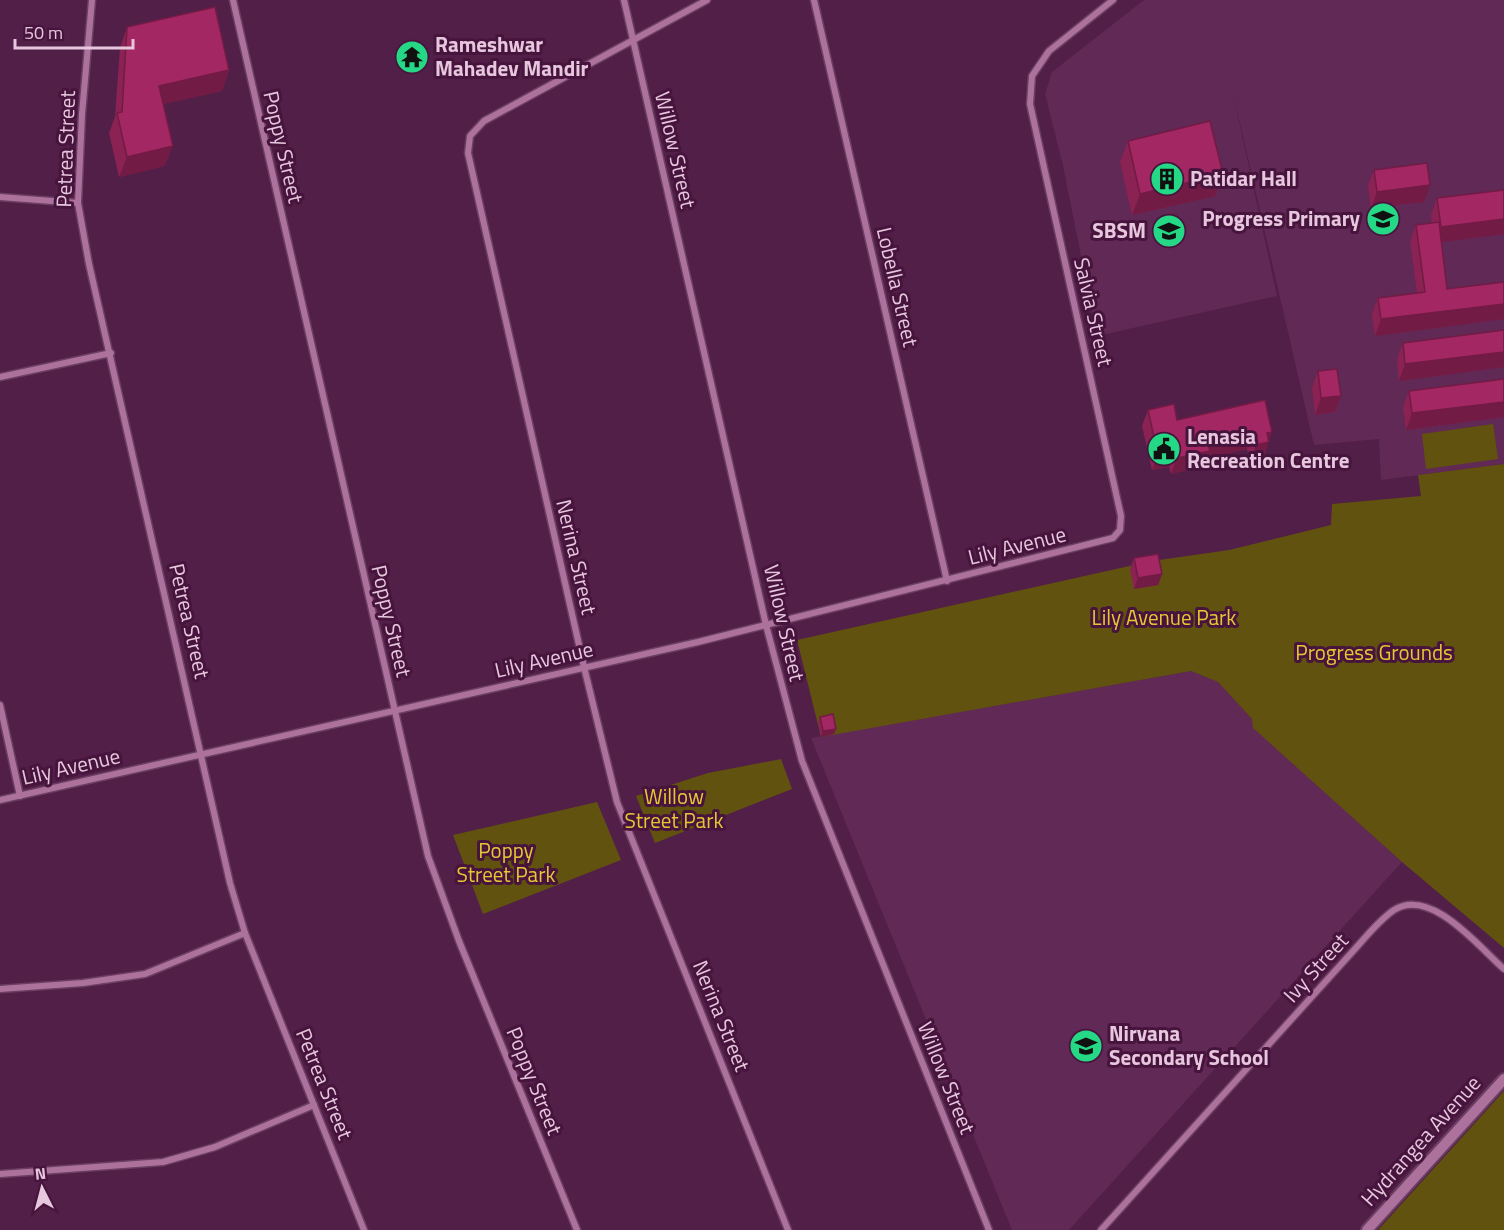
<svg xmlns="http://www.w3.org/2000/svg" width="1504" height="1230" font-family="'Titillium Web',sans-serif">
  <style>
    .built { fill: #612955 }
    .green { fill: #61520f }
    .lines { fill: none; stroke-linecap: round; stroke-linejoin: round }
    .minor-casing { stroke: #6b3e62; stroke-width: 9 }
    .tertiary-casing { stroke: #6b3e62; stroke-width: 14 }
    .minor { stroke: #ac729d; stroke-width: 6 }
    .tertiary { stroke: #ac729d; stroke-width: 10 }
    .wall { fill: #8b2254 }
    .shaded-wall { fill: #711b45 }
    .building { fill: #a22762; stroke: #711b45; stroke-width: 1.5 }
    .labels { text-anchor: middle; stroke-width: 6; stroke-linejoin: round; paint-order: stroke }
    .poi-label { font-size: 21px; font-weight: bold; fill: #e7c7de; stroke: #47143d; text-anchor: start }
    .street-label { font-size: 21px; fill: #e7c7de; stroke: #47143d }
    .park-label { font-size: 21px; fill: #e6c733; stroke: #47143d }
  </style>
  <rect width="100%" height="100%" fill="#521f48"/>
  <!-- built -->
  <g class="built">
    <polygon points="1144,0 1504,0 1504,464 1381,480 1379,439 1314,445 1232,89 1277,296 1097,336 1063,166 1045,94 1052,72"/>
    <polygon points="1191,671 1218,682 1252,719 1254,728 1402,862 1069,1230 1012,1230 811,738"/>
  </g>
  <!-- green -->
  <g class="green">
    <polygon points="1493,424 1498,459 1426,469 1422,434"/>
    <polygon points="1504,464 1504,948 1402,862 1253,728 1252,719 1218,682 1191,671 821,737 797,640 1152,561 1229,550 1331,525 1332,504 1421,496 1418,475"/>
    <polygon points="781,759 792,789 655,843 636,796 708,773"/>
    <polygon points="597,802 621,860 483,914 453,835"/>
    <polygon points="1504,1091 1504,1230 1378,1230"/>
  </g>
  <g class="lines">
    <!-- minor casing -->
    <g class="minor-casing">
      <g id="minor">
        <polyline points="92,0 82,114 78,203 89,264 230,883 245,933 364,1230"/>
        <polyline points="233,0 428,856 459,941 577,1230"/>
        <polyline points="624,0 766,625 802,761 989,1230"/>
        <polyline points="707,0 484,121 470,136 468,153 584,667 617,802 788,1230"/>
        <polyline points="814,0 947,581"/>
        <polyline points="0,197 78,203"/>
        <polyline points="0,377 111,353"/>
        <polyline points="0,705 20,796"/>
        <polyline points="0,800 698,642 1113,538 1120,530 1121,516 1030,104 1032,76 1049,51 1113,0"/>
        <polyline points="0,989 83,983 145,974 245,933"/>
        <polyline points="0,1174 163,1162 215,1147 314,1105"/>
        <path d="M 1101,1230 L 1354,950 C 1366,937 1379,920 1394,910 C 1431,887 1478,946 1504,969"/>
      </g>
    </g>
    <!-- tertiary casing -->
    <g class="tertiary-casing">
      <polyline id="tertiary" points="1367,1230 1504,1079"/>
    </g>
    <!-- minor -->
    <use href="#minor" class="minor"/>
    <!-- tertiary -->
    <use href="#tertiary" class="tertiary"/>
  </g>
  <!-- wall -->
  <g class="wall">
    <polygon points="127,27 229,70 222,91 163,104 165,166 119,177 109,133 115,117 120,48"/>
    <polygon points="1128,141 1223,174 1215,196 1132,215 1120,162"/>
    <polygon points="1374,170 1424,202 1371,208 1368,186"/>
    <polygon points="1504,190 1504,234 1442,242 1447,289 1504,282 1504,319 1375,336 1372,314 1378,298 1417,293 1410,241 1416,225 1432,223 1431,215 1437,198"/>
    <polygon points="1504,330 1504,367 1399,381 1397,359 1403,343"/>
    <polygon points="1318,371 1341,396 1335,412 1315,415 1312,388"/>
    <polygon points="1504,379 1504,417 1406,430 1403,407 1409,391"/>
    <polygon points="1265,400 1269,440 1264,457 1250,460 1247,449 1207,458 1204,466 1171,474 1169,467 1152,470 1142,426 1148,410 1177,420"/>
    <polygon points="1134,558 1162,574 1158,585 1134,589 1130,569"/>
    <polygon points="820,717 834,734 821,737 818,722"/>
  </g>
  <!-- shaded-wall -->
  <g class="shaded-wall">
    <polygon points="229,70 222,91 151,107 159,86"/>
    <polygon points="173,146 165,166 119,177 127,157"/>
    <polygon points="1223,174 1215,196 1132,215 1140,194"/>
    <polygon points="1430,185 1424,202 1371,208 1377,192"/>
    <polygon points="1504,219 1504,234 1435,243 1441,227"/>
    <polygon points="1504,304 1504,319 1375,336 1381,319"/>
    <polygon points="1504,352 1504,367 1399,381 1405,364"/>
    <polygon points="1341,396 1335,412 1315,415 1321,398"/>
    <polygon points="1504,402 1504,417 1406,430 1412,413"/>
    <polygon points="1272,432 1264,457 1250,460 1256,445 1267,433"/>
    <polygon points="1253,434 1247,449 1207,458 1204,466 1171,474 1177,458 1208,444"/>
    <polygon points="1175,451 1169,467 1152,470 1158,455"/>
    <polygon points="1162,574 1158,585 1134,589 1138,578"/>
    <polygon points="836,729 834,734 821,737 823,731"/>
  </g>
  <!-- building -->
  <g class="building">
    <polygon points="215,7 229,70 159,86 173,146 127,157 117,113 122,112 127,27"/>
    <polygon points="1210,121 1223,174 1140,194 1128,141"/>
    <polygon points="1427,163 1430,185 1377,192 1374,170"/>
    <polygon points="1504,190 1504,219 1441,227 1437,198"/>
    <polygon points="1439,222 1447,289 1504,282 1504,304 1381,319 1378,298 1425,292 1416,225"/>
    <polygon points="1504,330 1504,352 1405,364 1403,343"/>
    <polygon points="1337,369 1341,396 1321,398 1318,371"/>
    <polygon points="1504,379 1504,402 1412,413 1409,391"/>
    <polygon points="1265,400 1272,432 1267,433 1269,442 1256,445 1253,434 1208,444 1210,451 1177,458 1175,451 1158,455 1148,410 1174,404 1177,420"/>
    <polygon points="1158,554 1162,574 1138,578 1134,558"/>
    <polygon points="833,714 836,729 823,731 820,717"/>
  </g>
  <!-- icons -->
  <defs>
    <g id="temple-disc" transform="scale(1.725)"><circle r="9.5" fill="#25d886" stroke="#47143d"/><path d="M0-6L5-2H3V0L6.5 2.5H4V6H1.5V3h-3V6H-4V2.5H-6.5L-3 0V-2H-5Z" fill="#111"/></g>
    <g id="building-disc" transform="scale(1.725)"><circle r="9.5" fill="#25d886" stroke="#47143d"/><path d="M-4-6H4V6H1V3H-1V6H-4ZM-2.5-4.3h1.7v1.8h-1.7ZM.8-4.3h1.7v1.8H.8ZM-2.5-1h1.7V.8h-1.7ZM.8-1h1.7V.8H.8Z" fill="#111"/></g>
    <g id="school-disc" transform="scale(1.725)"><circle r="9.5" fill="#25d886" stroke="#47143d"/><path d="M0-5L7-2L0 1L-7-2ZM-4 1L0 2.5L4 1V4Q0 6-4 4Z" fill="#111"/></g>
    <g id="civic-disc" transform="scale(1.725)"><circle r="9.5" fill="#25d886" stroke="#47143d"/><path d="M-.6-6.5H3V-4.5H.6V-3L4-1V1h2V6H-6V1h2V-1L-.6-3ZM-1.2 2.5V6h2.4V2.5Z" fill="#111"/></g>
  </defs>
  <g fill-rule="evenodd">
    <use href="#temple-disc" x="412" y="57"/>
    <use href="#building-disc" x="1167" y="179"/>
    <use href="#school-disc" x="1383" y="219"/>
    <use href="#school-disc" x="1169" y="231"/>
    <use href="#civic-disc" x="1164" y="449"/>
    <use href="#school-disc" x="1086" y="1046"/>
  </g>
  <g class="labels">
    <!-- poi labels -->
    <g class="poi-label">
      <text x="435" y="52">Rameshwar<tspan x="435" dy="24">Mahadev Mandir</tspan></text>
      <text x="1190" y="186">Patidar Hall</text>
      <text x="1360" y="226" text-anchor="end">Progress Primary</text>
      <text x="1146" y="238" text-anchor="end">SBSM</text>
      <text x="1187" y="444">Lenasia<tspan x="1187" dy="24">Recreation Centre</tspan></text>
      <text x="1109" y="1041">Nirvana<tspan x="1109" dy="24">Secondary School</tspan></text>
    </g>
    <!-- street labels -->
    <g class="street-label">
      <text transform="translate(283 147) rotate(77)" y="7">Poppy Street</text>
      <text transform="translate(66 149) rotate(-88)" y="7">Petrea Street</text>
      <text transform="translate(675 150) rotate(77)" y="7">Willow Street</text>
      <text transform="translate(897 287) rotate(77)" y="7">Lobella Street</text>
      <text transform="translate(1093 312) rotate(77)" y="7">Salvia Street</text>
      <text transform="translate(1017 546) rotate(-14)" y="7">Lily Avenue</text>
      <text transform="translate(576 557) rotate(77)" y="7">Nerina Street</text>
      <text transform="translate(189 621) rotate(77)" y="7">Petrea Street</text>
      <text transform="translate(391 621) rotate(77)" y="7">Poppy Street</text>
      <text transform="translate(784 623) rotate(77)" y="7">Willow Street</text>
      <text transform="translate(544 660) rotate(-13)" y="7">Lily Avenue</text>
      <text transform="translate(71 767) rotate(-13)" y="7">Lily Avenue</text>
      <text transform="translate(1316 968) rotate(-48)" y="7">Ivy Street</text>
      <text transform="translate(721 1016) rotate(68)" y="7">Nerina Street</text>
      <text transform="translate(946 1078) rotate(68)" y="7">Willow Street</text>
      <text transform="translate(534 1081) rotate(68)" y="7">Poppy Street</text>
      <text transform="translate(324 1084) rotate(68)" y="7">Petrea Street</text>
      <text transform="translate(1421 1141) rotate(-48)" y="7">Hydrangea Avenue</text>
    </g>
    <!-- park labels -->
    <g class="park-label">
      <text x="1164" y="625">Lily Avenue Park</text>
      <text x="1374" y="660">Progress Grounds</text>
      <text x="674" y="804">Willow<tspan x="674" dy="24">Street Park</tspan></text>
      <text x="506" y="858">Poppy<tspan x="506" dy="24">Street Park</tspan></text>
    </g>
  </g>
  <!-- north arrow -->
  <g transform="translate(42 1188) rotate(354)" stroke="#47143d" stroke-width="4.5" paint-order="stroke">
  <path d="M0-4.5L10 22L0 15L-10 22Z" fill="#e7c7de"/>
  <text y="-9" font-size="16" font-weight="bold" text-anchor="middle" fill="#e7c7de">N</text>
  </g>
  <!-- scale -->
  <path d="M15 39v9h118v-9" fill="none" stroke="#e7c7de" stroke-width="3"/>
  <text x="24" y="39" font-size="18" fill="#e7c7de" stroke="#47143d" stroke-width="4.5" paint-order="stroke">50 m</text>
</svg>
